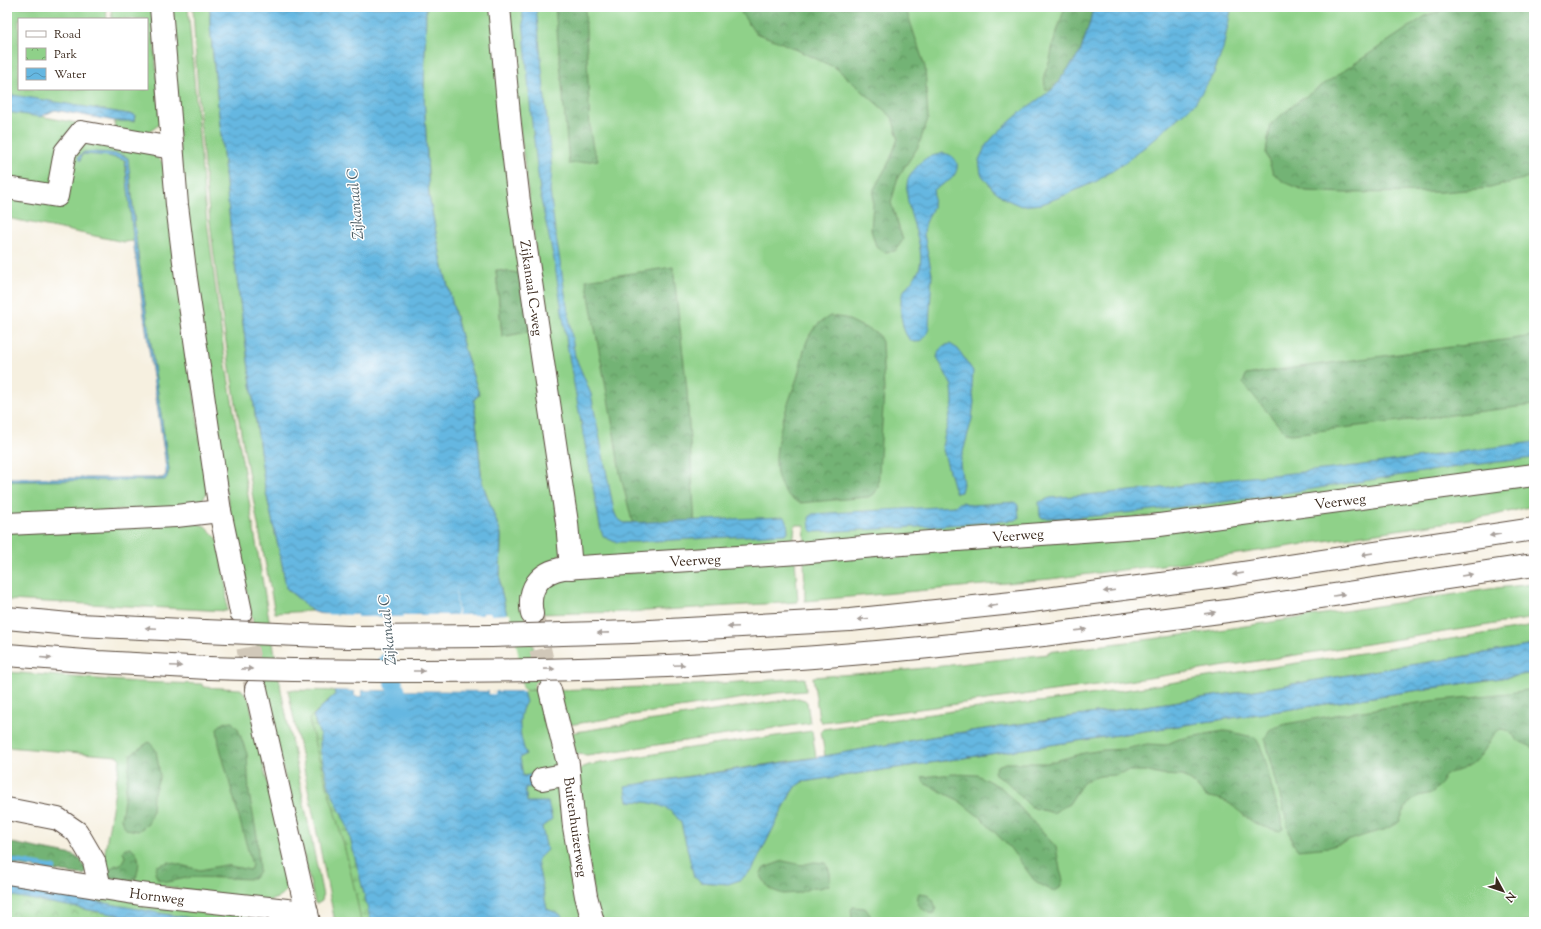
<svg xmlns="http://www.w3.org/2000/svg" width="1541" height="929" font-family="'Sorts Mill Goudy',serif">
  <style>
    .grass { fill: #8fd189; stroke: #657e54 }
    .forest { fill: url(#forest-crowns); stroke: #576e4a }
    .wetland { fill: url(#wetland-marsh); stroke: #657e54 }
    .park { fill: url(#park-crowns); stroke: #657e54 }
    .water { fill: url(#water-waves); stroke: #507080 }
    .pier { fill: #f6f0e0 }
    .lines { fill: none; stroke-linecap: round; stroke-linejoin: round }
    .stream { stroke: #65b7e1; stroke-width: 5 }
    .canal { stroke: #65b7e1; stroke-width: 18 }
    .minor-tunnel { stroke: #d1c8b9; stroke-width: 22; stroke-dasharray: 22 11; stroke-linecap: butt }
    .minor-casing { stroke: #57483b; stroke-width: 24 }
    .highway-casing { stroke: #57483b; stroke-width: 24 }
    .minor { stroke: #fff; stroke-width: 22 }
    .highway { stroke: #fff; stroke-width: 22 }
    .highway-bridge-casing { stroke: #57483b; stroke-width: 24; stroke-linecap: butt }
    .highway-bridge { stroke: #fff; stroke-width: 22 }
    .oneway { fill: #a79f9a }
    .labels { text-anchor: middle; stroke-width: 3; stroke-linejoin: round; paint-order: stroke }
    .street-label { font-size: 14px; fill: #3b2a1e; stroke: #fff }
    .water-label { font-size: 15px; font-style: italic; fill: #4a5b62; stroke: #fff }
  </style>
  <defs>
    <pattern id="forest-crowns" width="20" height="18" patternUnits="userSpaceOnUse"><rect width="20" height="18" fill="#73b375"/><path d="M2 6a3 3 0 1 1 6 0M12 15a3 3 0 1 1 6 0" fill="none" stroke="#60925f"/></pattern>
    <pattern id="wetland-marsh" width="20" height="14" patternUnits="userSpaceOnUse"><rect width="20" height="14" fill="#8fd189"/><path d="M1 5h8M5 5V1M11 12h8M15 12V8" fill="none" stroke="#76aa6f"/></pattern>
    <pattern id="park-crowns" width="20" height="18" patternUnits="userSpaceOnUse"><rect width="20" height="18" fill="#8fd189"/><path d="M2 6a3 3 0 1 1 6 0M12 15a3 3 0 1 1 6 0" fill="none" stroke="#76aa6f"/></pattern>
    <pattern id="water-waves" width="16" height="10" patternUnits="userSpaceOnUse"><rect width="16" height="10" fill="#65b7e1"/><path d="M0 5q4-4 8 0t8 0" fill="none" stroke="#5495b6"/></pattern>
  </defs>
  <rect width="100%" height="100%" fill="#fff"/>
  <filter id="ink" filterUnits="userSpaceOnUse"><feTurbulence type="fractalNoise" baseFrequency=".025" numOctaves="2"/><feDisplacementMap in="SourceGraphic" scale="8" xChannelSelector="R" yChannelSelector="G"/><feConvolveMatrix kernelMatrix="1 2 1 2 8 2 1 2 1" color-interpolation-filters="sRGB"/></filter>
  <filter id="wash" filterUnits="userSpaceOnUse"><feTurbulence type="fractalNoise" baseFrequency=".012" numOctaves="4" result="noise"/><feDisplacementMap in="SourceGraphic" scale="16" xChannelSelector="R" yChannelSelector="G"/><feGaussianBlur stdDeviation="0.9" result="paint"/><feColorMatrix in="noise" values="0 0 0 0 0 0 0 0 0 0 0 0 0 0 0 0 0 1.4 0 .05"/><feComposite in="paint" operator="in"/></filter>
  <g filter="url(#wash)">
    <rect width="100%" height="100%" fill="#f6f0e0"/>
    <!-- grass -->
    <g class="grass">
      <polygon points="7,7 106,7 107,19 19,19 19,89 147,89 147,19 112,19 111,7 152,7 160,124 145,135 153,153 165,165 207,493 198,505 7,518 7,481 158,479 167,477 169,470 137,248 130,176 125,156 117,155 117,158 125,160 134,241 124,242 7,218 7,110 114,130 115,121 134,121 135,115 7,96"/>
      <polygon points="171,7 188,7 205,205 224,353 281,690 323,896 322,901 317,904 315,903 264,689 259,652 223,477 182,184"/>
      <path d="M 193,7 L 210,7 L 210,26 L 232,242 L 265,488 L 282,564 L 286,588 L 312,611 L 275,613 C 257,519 238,424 224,329 C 208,222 198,114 193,7 Z"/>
      <polygon points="426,7 494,7 526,274 496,270 502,336 532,331 562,552 555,559 547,563 524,601 542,690 523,690 500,585 501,534 482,482 474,400 479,394 464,348 442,263 429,196 424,95"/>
      <polygon points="504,7 1534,7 1534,467 1185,513 805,545 804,525 795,525 793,546 589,560 578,555 574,549"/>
      <polygon points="1534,478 1534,506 1495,515 1186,562 1050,579 805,601 804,558"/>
      <polygon points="185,520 205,526 217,538 226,581 227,611 7,600 7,528"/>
      <polygon points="795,559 798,602 629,612 536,614 543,591 555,579"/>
      <polygon points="1534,584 1534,618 1149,678 823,722 821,722 819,719 813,677 906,670 1048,654 1048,652 1199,633 1496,588"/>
      <polygon points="1534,626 1534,645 1249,691 937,736 825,756 821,731 823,729 960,710 1047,701 1131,689"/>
      <path d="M 7,672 L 136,682 L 202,684 L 203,687 L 241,689 L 249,699 L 289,883 C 285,897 276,900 263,901 L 109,878 L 104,858 L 120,759 L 117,756 L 7,747 Z"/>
      <path d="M 1534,673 L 1534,922 L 597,922 L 577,772 L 581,768 L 589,765 L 683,749 L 812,731 L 816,757 L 644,783 L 628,801 C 650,802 669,802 681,823 L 701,882 L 712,883 L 752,870 L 791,793 L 795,787 L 802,782 Z"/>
      <polygon points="805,678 806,691 777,693 568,725 554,690 674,686"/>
      <polygon points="288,690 355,691 355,696 362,696 362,690 489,691 489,694 495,691 545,690 587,922 335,922"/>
      <polygon points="798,698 805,700 807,702 810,723 587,755 576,754 569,733"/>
      <polygon points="7,879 290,920 292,922 7,922"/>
    </g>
    <!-- forest -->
    <g class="forest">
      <polygon points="555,7 585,7 590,130 593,148 598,160 569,164"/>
      <polygon points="739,7 903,7 907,12 925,67 928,119 918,147 898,177 891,203 903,240 895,251 884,252 876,246 871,230 874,189 890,160 898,138 892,117 836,68 780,42 755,33 742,14"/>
      <polygon points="1065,7 1093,7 1090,22 1080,53 1053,89 1045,89 1044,75 1050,60 1053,44"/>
      <polygon points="1453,7 1534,7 1534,176 1490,188 1442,192 1345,193 1306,191 1284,182 1273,173 1266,153 1268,138 1271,124 1296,103 1427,15"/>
      <polygon points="673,267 687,390 695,527 634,529 620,473 611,415 586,280"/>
      <polygon points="496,270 526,274 532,331 502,337"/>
      <path d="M 830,316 L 845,318 L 878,334 L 882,342 L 884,392 L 878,488 L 874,494 L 868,497 L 800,503 C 755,484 785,413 796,381 C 803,362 802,341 817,325 C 821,321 826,319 830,316 Z"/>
      <polygon points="1534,336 1534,405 1292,434 1285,433 1243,383 1246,375 1270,371"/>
      <path d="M 1534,689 L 1534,748 L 1521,742 L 1507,730 L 1500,729 C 1490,736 1488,748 1479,757 C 1476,760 1471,765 1466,767 C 1461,771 1452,771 1445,775 L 1442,783 L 1432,793 L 1418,796 L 1407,805 L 1399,822 L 1384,830 L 1368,834 L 1330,847 L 1298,850 L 1292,842 L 1265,738 L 1271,729 L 1286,724 L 1341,714 L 1431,701 L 1509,693 Z"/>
      <polygon points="231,721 238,729 247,754 249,793 257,836 259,872 253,879 191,877 167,882 158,879 155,873 157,866 169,862 200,870 225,865 250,870 252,865 219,744 217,728 223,723"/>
      <path d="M 1223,731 C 1235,731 1243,736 1255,737 C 1267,755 1268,776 1274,796 C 1277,807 1282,816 1283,828 L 1280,831 C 1272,829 1263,827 1255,823 C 1236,812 1232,798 1206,797 L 1195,784 L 1183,776 L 1161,775 L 1145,771 L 1128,771 L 1115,775 L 1100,776 L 1084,781 L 1069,804 L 1053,813 C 1046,810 1036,810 1030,806 L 1006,781 L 996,776 L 994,772 L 997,766 L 1006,763 L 1047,763 L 1084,753 L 1103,750 L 1125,749 L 1147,744 L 1165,745 L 1179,739 Z"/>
      <polygon points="149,742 156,750 160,776 153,795 152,812 148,824 138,831 126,829 121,819 131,754"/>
      <polygon points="954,774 977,775 1002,788 1056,847 1060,870 1063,880 1060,888 1055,891 1046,888 1034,880 1010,848 982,819 958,800 924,783 922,777"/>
      <polygon points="7,842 73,855 81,860 87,871 84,875 7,864"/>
      <path d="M 130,847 C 142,854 139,867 136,878 C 127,881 115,881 109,875 L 109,870 L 114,866 L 121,864 L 125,857 L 123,851 L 125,848 Z"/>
      <path d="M 783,861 L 802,865 L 814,862 L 825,863 C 831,870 831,877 829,885 L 820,888 L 811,888 L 798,893 L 783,894 L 772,890 L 768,887 L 760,874 L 764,868 Z"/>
      <path d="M 919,893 L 927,894 L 933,900 L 936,908 L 933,914 C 923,911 914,905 919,893 Z"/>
      <polygon points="853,907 865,908 870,915 871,922 855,922 852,918 851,910"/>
    </g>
    <!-- wetland -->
    <path class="wetland" d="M 335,694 L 332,769 L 375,922 L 361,922 C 355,887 346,852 336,817 C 327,785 316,753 309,719 Z"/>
    <!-- park -->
    <polygon class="park" points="7,894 156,922 7,922"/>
    <!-- water -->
    <g class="water">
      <polygon points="210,7 426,7 424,95 429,196 442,263 464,348 479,394 474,400 482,482 501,534 500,585 516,653 330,617 312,611 286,588 282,564 265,488 232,242 210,26"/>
      <polygon points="522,7 536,7 552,171 550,190 554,223 575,356 591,394 614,511 617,518 624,523 784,517 787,521 788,532 785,534 636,542 615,542 604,537 601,531 569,357 554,260 541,200 531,115"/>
      <polygon points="1093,7 1231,7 1231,10 1223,49 1214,73 1195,103 1146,146 1120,166 1097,181 1065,195 1042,204 1021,206 1005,199 992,188 981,174 979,160 986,145 996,134 1022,111 1053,89 1080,53 1090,22"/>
      <polygon points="7,94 135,115 134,121 115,121 55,110 40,117 7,112"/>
      <path d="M 84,152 C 95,152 120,152 128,158 L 137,248 L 169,470 L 167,477 L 165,480 L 7,481 L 7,478 L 163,478 L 166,474 L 165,459 L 134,247 L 125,160 L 108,156 L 84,154 L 82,155 L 80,161 L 78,159 L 79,156 Z"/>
      <path d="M 943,153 C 956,155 962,165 953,177 C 949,182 940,185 934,190 L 933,207 L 925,225 L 924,234 L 932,274 L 929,326 C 928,333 925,341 917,342 C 901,344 899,305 902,295 C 906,284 918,278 920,266 C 925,239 901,206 908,179 C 909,175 912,172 915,169 C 918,165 924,159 928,157 C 933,155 939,155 943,153 Z"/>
      <polygon points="950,344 958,349 973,371 972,386 974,402 972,419 960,463 963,484 961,492 956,493 954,489 942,446 953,403 952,386 937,357 939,351 943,346"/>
      <path d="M 1534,442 L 1534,458 C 1409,470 1286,497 1161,509 C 1122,513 1083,519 1043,518 L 1040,516 L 1039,502 L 1050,498 L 1153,489 L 1231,479 L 1332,469 Z"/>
      <path d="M 963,502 L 971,505 L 1015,502 L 1018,505 L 1019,518 L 1015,520 C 948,526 881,529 814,532 L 810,529 L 809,518 L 812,514 L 955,506 L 958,503 Z"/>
      <path d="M 1534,645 L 1534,673 L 802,782 L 795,787 L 791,793 L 752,870 L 740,880 L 728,884 L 701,882 L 694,877 L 681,823 C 669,803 649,802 628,801 L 625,786 L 813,758 L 937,736 L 1249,691 Z"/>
      <path d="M 334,690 L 355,691 L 355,696 L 362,696 L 362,690 L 489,691 L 489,694 L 495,691 L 523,691 L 526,702 C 516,717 520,737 526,754 L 520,758 L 523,776 L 541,773 L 543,785 L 525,788 L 527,802 L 548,802 L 552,819 L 542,827 L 547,850 L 537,860 L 547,909 L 560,914 L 566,922 L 371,922 L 347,826 L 329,787 L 320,750 L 320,735 L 313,716 L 335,694 Z"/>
      <polygon points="7,885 165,914 217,922 155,922 7,895"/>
    </g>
    <!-- pier -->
    <g class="pier">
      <polygon points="456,586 458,615 483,615 483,613 491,613 491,615 510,614 518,653 522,686 521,688 332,687 328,618 314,614 357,615 357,617 403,617 404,615 457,615"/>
      <polygon points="334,688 355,689 357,694 360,694 360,689 362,688 489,689 491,692 493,692 495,689 523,689 526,691 495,691 495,694 489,694 489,691 362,690 362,696 355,696 355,691 332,690"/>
    </g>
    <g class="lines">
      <!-- stream -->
      <polyline class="stream" points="7,860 54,868"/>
      <!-- canal -->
      <polyline class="canal" points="387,662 404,714"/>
    </g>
  </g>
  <g filter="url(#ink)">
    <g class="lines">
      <!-- minor-tunnel -->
      <g class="minor-tunnel">
        <polyline points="241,615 255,687"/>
        <polyline points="533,617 549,689"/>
      </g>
      <!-- minor casing -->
      <g class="minor-casing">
        <g id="minor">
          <polyline points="161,7 177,205 186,278 220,511 241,612"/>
          <polyline points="499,7 510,125 519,202 567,523 571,568"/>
          <polyline points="7,188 57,196 65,152 81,132 172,148"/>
          <polyline points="7,524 176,516 220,511"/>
          <path d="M 532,614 C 527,589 539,572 564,568 L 799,553 L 875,546 L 1152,526 L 1534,475"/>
          <polyline points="256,689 309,922"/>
          <polyline points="550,690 568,764 574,827 586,896 593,922"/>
          <polyline points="542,779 569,774"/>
          <polyline points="7,809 58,819 77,832 94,861 100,888"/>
          <polyline points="7,873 140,894 287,910 307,913"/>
        </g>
      </g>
      <!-- highway casing -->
      <g class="highway-casing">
        <g id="highway">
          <polyline points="1031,601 1230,575 1534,529"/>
          <polyline points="7,618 79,625 204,631"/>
          <polyline points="1043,635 1235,610 1534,565"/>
          <polyline points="7,655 98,662 208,668"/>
        </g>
      </g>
      <!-- minor -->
      <use href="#minor" class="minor"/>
      <!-- highway -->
      <use href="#highway" class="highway"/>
      <!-- highway-bridge casing -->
      <g class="highway-bridge-casing">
        <g id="highway-bridge">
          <polyline points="204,631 348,637 492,636 632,632 850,620 1031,601"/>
          <path d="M 208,668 C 391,673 576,673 758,661 C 853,655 948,646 1043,635"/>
        </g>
      </g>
      <!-- highway-bridge -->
      <use href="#highway-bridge" class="highway-bridge"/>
    </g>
    <!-- one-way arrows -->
    <defs><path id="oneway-solid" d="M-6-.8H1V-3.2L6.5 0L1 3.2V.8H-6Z"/></defs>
    <g class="oneway">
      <use href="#oneway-solid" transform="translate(1495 535) rotate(171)"/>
      <use href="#oneway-solid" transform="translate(1367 554) rotate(171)"/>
      <use href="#oneway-solid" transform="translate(1238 574) rotate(171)"/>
      <use href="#oneway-solid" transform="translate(1467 575) rotate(-9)"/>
      <use href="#oneway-solid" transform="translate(1109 591) rotate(173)"/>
      <use href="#oneway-solid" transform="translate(1339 595) rotate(-9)"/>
      <use href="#oneway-solid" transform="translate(992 606) rotate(173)"/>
      <use href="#oneway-solid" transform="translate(1210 613) rotate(-8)"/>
      <use href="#oneway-solid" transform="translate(863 619) rotate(175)"/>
      <use href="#oneway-solid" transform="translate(733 627) rotate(177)"/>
      <use href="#oneway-solid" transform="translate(151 628) rotate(-177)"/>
      <use href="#oneway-solid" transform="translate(1081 630) rotate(-7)"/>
      <use href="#oneway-solid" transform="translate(603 633) rotate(179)"/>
      <use href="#oneway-solid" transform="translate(46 658) rotate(5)"/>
      <use href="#oneway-solid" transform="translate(679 665) rotate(-3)"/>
      <use href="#oneway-solid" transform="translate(176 666) rotate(3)"/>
      <use href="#oneway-solid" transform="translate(247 669) rotate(1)"/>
      <use href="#oneway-solid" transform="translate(549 669) rotate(-1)"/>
      <use href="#oneway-solid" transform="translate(419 671)"/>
    </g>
  </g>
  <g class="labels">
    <!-- street labels -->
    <g class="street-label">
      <text transform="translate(532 288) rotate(82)" y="5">Zijkanaal C-weg</text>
      <text transform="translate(1340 501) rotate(-7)" y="5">Veerweg</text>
      <text transform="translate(1018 535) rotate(-4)" y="5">Veerweg</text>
      <text transform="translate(695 560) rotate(-3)" y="5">Veerweg</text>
      <text transform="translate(576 827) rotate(82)" y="5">Buitenhuizerweg</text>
      <text transform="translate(157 896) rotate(7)" y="5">Hornweg</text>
    </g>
    <!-- water labels -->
    <g class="water-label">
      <text transform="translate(355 204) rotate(-95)" y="5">Zijkanaal C</text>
      <text transform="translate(387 630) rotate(-96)" y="5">Zijkanaal C</text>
    </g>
  </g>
  <!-- margin -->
  <rect width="1541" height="929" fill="none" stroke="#fff" stroke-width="24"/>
  <!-- legend -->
  <rect x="18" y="18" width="130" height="72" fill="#ffffff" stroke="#b1aaa5"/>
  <rect x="26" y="31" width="20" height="6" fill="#ffffff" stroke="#b1aaa5"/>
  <text x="54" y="38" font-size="12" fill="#3b2a1e">Road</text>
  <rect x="26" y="48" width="20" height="12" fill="url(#park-crowns)" stroke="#b1aaa5"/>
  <text x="54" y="58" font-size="12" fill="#3b2a1e">Park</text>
  <rect x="26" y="68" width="20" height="12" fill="url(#water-waves)" stroke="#b1aaa5"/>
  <text x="54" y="78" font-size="12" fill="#3b2a1e">Water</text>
  <!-- north arrow -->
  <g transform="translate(1503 891) rotate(130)" stroke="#ffffff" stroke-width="3" paint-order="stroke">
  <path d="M0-3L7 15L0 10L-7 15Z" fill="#3b2a1e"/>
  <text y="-6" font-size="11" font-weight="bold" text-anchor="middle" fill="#3b2a1e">N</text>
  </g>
</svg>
